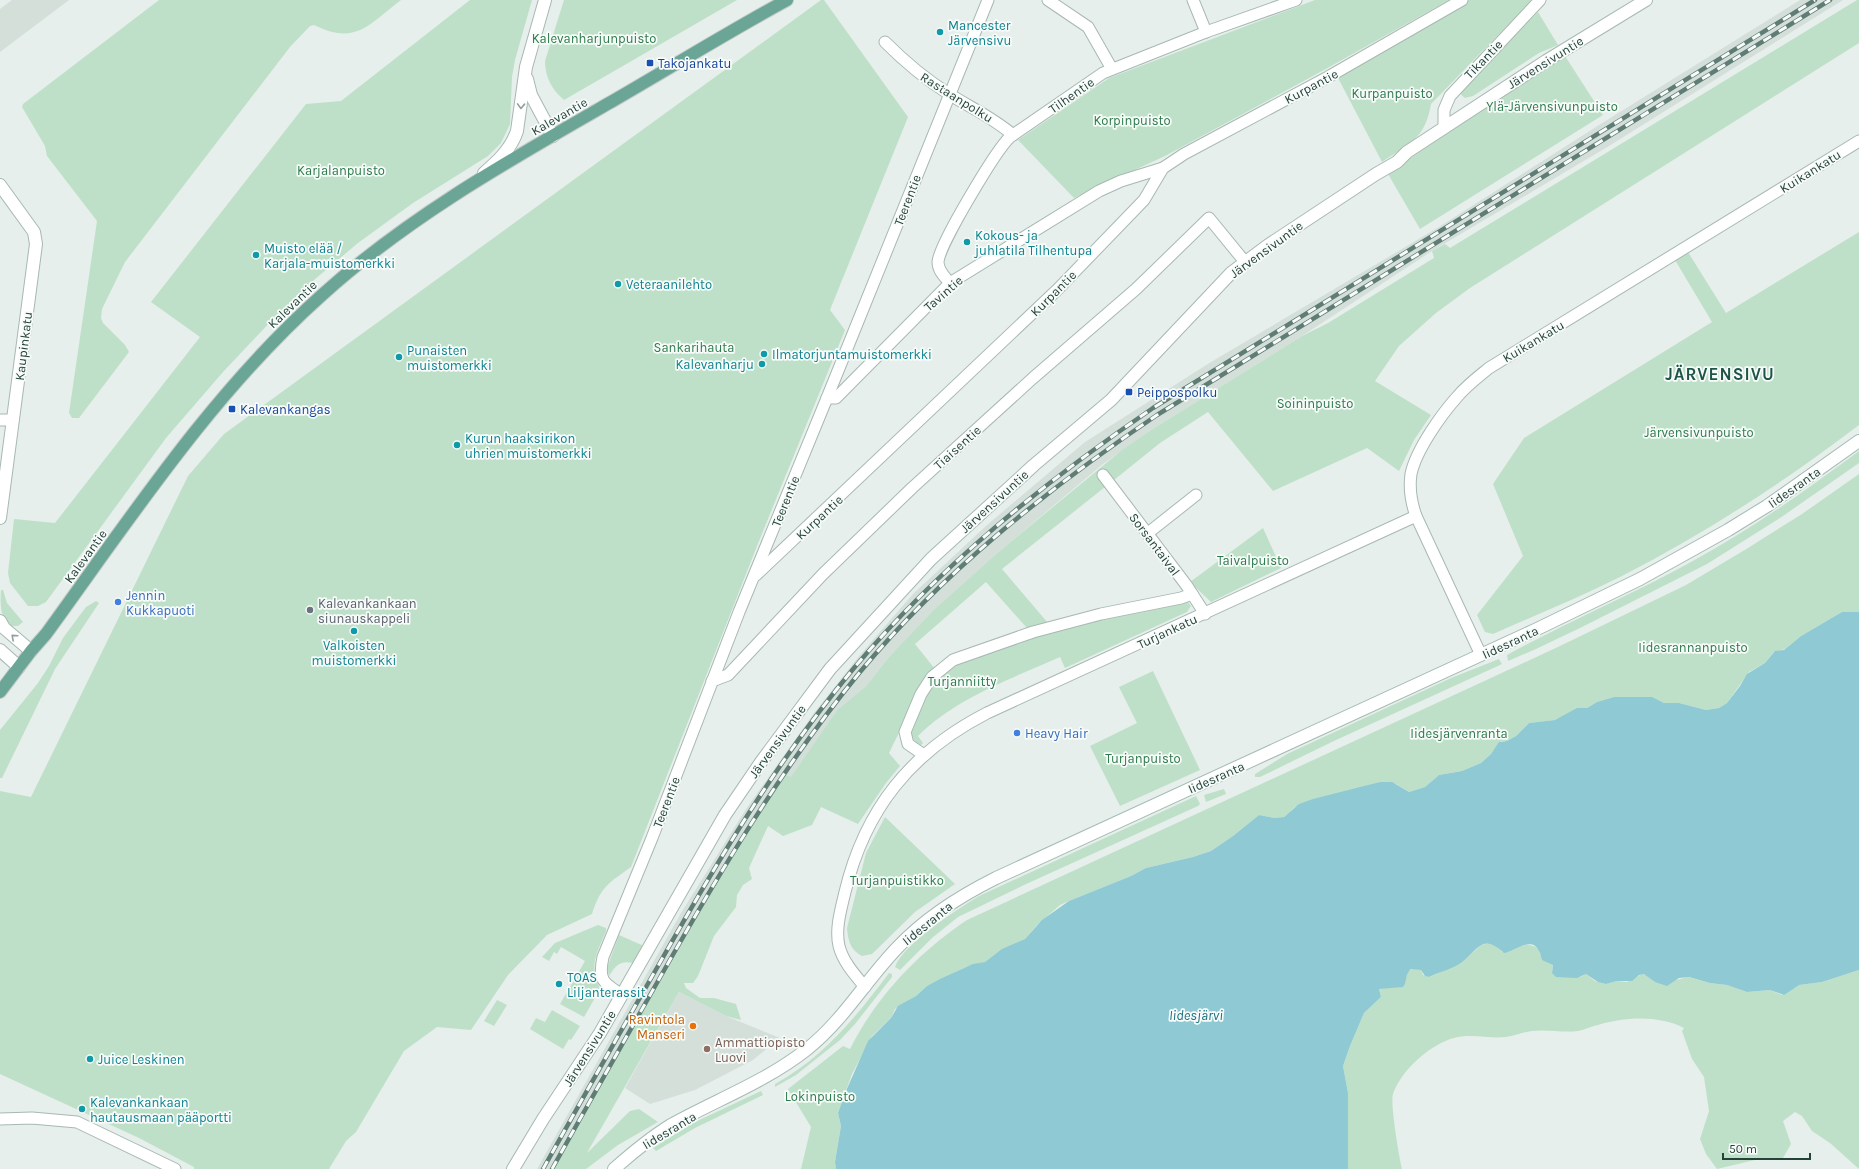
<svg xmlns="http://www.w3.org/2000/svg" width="1859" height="1169" font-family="Karla,sans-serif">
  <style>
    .built { fill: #d4dfda }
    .green { fill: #bfe0c8 }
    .water { fill: #8ec9d4 }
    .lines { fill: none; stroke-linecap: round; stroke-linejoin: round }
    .minor-casing { stroke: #a8b8b2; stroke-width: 13 }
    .tertiary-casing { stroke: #a8b8b2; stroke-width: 14 }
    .secondary-casing { stroke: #a4bbb3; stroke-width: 14 }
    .primary-casing { stroke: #c2cac8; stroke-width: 14 }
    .minor { stroke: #fff; stroke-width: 11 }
    .tertiary { stroke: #fff; stroke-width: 12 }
    .secondary { stroke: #fff; stroke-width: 12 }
    .primary { stroke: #6aa596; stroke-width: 12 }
    .rail-casing { stroke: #5f7d75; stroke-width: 4.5 }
    .rail { stroke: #f7fbf9; stroke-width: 3; stroke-dasharray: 9; stroke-linecap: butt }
    .oneway { stroke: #92a09c }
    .culture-dot { fill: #0f9aa8; stroke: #f7fbf9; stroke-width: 1.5 }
    .transit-dot { fill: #1a4fb4; stroke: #f7fbf9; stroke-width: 1.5 }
    .shop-dot { fill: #3f7fe0; stroke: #f7fbf9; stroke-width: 1.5 }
    .worship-dot { fill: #6b7280; stroke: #f7fbf9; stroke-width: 1.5 }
    .food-dot { fill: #e8710a; stroke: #f7fbf9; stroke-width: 1.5 }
    .education-dot { fill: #8d6e63; stroke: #f7fbf9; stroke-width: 1.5 }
    .labels { text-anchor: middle; stroke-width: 3.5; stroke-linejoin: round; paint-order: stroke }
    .culture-label { font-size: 13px; fill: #0d838f; stroke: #f7fbf9; text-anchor: start }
    .park-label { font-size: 13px; fill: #2d7a4b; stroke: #f7fbf9 }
    .street-label { font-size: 13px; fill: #24423a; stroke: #f7fbf9 }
    .transit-label { font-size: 13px; fill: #164399; stroke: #f7fbf9; text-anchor: start }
    .shop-label { font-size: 13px; fill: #366cbe; stroke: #f7fbf9; text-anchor: start }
    .worship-label { font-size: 13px; fill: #5b616d; stroke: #f7fbf9; text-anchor: start }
    .food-label { font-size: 13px; fill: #c56008; stroke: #f7fbf9; text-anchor: end }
    .education-label { font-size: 13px; fill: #785e54; stroke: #f7fbf9; text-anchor: start }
    .water-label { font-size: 14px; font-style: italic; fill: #1c6f80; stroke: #f7fbf9 }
    .district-label { font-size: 17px; font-weight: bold; letter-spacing: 1px; fill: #1f5548; stroke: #f7fbf9 }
  </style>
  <rect width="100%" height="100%" fill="#e6efeb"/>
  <!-- built -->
  <g class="built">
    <polygon points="12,0 69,0 0,52 0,9"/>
    <polygon points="1800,0 1843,0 1609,146 1432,251 1302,336 1151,430 1103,464 1002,549 889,657 866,686 837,710 761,822 560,1169 537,1169 681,913 746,809 814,713 860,655 913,594 987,525 1085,442 1211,362 1439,227 1599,125"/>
    <polygon points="679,992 726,1016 780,1038 753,1060 695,1090 650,1104 625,1088"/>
  </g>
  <!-- green -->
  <g class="green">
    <path d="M 159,0 L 401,0 C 369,24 356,46 314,25 L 310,26 L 290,47 L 125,262 L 102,309 L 101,318 L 103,323 L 125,345 L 129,352 L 79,418 L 72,418 L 69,413 L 97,221 L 47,156 L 45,146 L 22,107 L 23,104 Z"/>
    <polygon points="470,0 532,0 515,60 512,77 510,124 501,143 488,156 413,203 358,243 314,280 274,318 223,372 166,438 46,602 38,606 28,606 10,583 8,573 14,519 55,523 200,337 151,302 306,104 341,101"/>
    <path d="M 564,0 L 737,0 L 564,100 C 552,90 545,77 545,61 Z"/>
    <path d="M 821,0 L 824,0 L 908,117 L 830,310 L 845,330 L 757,546 L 631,867 C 609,883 601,886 592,914 L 547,935 L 508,975 L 471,1030 L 437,1027 L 404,1051 L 356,1132 L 346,1141 L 329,1169 L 194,1169 L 194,1167 L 139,1138 L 0,1074 L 0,791 L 31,797 L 188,476 L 224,434 Z"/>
    <polygon points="1315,0 1449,0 1324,70 1165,156 1074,198 1018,140 1109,78"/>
    <path d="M 1468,0 L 1532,0 L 1431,104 C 1425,139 1410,143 1382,162 L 1337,76 Z"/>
    <polygon points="1857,0 1859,0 1859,43 1470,288 1436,313 1399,346 1375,381 1431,415 1414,440 1399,471 1367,448 1273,491 1208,412 1160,443 1114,480 1132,503 1123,510 1105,487 1002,569 1048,623 1027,628 986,582 915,644 935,669 917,696 889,753 900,766 886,783 858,824 821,807 812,825 783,836 768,826 749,868 752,879 743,885 737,895 736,907 714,936 698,976 693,983 684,983 686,988 700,998 714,998 736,1004 741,1020 726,1016 679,992 587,1153 630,1111 639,1109 658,1122 618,1145 586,1169 551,1169 728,862 783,774 791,777 837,710 866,686 889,657 935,609 1002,549 1122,450 1151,430 1302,336 1328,323 1434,258 1432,251 1445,244 1450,248"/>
    <path d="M 1538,12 L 1558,45 L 1539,53 L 1473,96 L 1465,98 C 1460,95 1460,92 1462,88 Z"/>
    <polygon points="1565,56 1603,115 1420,229 1388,174 1474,114"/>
    <path d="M 1859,232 L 1859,425 C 1784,482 1706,533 1622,576 C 1580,597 1536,615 1493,634 L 1485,632 L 1477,615 L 1523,556 L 1493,484 L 1524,438 L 1712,322 L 1675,260 L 1688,252 L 1726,313 Z"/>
    <path d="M 1859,451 L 1859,463 L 1783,516 L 1707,564 L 1580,628 L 1536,649 L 1508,661 L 1507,655 C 1567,622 1631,595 1691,562 C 1750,530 1805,491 1859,451 Z"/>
    <path d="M 1859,474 L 1859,612 L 1842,612 L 1801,636 L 1785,649 L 1773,653 L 1765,663 L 1749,672 L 1727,703 L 1719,708 L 1706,710 L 1679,703 L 1664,703 L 1649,697 L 1614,697 L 1597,702 L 1587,708 L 1574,710 L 1568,714 L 1555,720 L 1529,723 L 1516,736 L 1507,741 L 1501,741 L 1491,754 L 1481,763 L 1462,771 L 1439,775 L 1425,787 L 1409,792 L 1396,784 L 1380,782 L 1295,807 L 1284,817 L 1274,818 L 1259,815 L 1233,836 L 1211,851 L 1193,857 L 1146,868 L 1131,876 L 1069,901 L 1060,905 L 1037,925 L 1025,939 L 996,954 L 985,962 L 964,968 L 927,986 L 916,996 L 895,1009 L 891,1018 L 872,1036 L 852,1074 L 838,1113 L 841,1126 L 835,1162 L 836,1169 L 801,1169 L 811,1127 L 788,1089 L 843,1046 L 850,1049 C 876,997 919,952 967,920 L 1560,646 L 1686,585 L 1748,548 L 1802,514 Z"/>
    <polygon points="1263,528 1281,568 1211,602 1190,582"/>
    <path d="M 1,590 L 3,590 L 7,603 L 23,622 L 18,626 L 9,626 C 0,617 0,602 1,590 Z"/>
    <polygon points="96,601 99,603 55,669 2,778 0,778 0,730 38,683 49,666 63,638 86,607"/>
    <path d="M 1182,601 L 1188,602 L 1191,606 L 1187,612 L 1065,668 L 1060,657 C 1011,679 956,698 918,736 L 923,743 L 920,746 L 911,737 L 910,731 L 924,695 L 944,669 L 1034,634 Z"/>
    <polygon points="1499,659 1502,664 1500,665 1336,740 1260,777 1255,777 1255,774 1287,754 1451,678"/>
    <polygon points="1153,671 1200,770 1120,806 1090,746 1137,723 1119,687"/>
    <polygon points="1224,789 1226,794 1206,802 1204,795"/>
    <path d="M 1196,796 L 1200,804 L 1198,806 L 1024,885 L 958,917 L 932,938 L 900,970 L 895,967 C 903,944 958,909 979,896 Z"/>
    <path d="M 885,817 L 955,884 L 915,912 L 872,954 L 862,956 C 850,950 848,940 847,928 L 866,853 Z"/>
    <path d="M 598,925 L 606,928 L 606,931 C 596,956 589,963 600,989 L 584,1017 L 560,1004 L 585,961 L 561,947 L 557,954 L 554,952 L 549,961 L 542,957 L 555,943 Z"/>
    <path d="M 619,935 L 644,946 L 633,963 C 620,960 616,965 609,976 L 607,968 Z"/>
    <path d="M 1490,943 L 1499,947 L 1502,952 C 1514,948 1528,940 1539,949 C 1545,966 1541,956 1553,965 L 1552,971 L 1580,977 L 1586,974 L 1595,981 L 1606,984 L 1617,981 L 1627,982 L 1642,974 L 1647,975 L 1655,982 L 1676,980 L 1688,977 L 1710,983 L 1727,985 L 1747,992 L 1770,990 L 1782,995 L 1799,985 L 1822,982 L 1859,970 L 1859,1169 L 1830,1143 L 1812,1131 L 1802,1116 L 1795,1112 L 1783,1121 L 1791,1144 L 1783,1158 L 1759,1159 L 1717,1169 L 1706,1154 L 1700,1139 L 1709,1111 L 1704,1077 L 1692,1059 L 1682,1031 L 1684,1028 C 1658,1015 1625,1017 1598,1025 C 1591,1026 1585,1030 1578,1031 C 1563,1033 1547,1029 1532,1031 C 1523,1032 1515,1036 1506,1037 C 1489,1039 1471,1033 1454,1038 C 1431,1044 1401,1070 1393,1094 C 1390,1104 1399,1156 1402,1169 L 1348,1169 L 1348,1093 L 1343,1066 L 1350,1046 L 1364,1013 L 1381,997 L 1379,989 L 1405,983 L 1407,972 L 1414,968 L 1421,970 L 1423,975 L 1429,977 L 1461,963 L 1481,945 Z"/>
    <path d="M 889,973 L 892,974 L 892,977 L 855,1024 L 840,1040 L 796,1075 L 775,1087 L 775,1084 C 824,1057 856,1017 889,973 Z"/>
    <polygon points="497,1000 507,1005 494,1026 484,1021"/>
    <polygon points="552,1010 580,1026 571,1040 569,1039 563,1049 530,1029 536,1018 545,1022"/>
    <polygon points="761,1091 763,1095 695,1128 656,1151 653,1148 693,1123"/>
  </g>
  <!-- water -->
  <path class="water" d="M 1842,612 L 1859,612 L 1859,970 L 1822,982 L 1799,985 L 1784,995 L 1770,990 L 1747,992 L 1727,985 L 1710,983 L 1689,977 L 1679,978 L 1667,986 L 1655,982 L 1644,974 L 1639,975 L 1632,981 L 1617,981 L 1606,984 L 1598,982 L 1586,974 L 1577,978 L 1556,977 L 1552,973 L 1553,965 L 1542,960 C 1541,957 1541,954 1539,951 C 1532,935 1514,952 1504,953 C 1482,933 1479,949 1461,963 C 1452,969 1439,972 1429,977 L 1425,976 L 1421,970 L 1411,969 C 1404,975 1408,981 1403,987 L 1379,989 L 1381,997 L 1364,1013 L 1350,1046 L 1343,1066 L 1348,1093 L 1348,1169 L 836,1169 L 835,1162 L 841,1126 L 838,1113 L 846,1091 L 868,1041 L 891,1018 L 898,1006 L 916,996 L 927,986 L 940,979 L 973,964 L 985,962 L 1002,949 L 1025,939 L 1042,920 L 1069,901 L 1131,876 L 1146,868 L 1193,857 L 1211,851 L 1233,836 L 1259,815 L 1274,818 L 1284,817 L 1299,804 L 1313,799 L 1380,782 L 1392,782 L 1409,792 L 1425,787 L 1439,775 L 1462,771 L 1481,763 L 1491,754 L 1499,742 L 1507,741 L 1516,736 L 1529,723 L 1555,720 L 1577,708 L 1587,708 L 1597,702 L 1614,697 L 1652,697 L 1664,703 L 1679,703 L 1706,710 L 1719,708 L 1727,703 L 1740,686 L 1747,674 L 1765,663 L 1775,651 L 1784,650 L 1801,636 Z"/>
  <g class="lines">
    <!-- minor casing -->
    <g class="minor-casing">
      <g id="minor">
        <polyline points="1048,0 1088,27 1112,69"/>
        <polyline points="1193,0 1206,32"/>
        <path d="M 885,42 C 904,61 925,79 949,94 C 971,108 992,117 1013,135"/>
        <polyline points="1444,128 1444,110 1450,96 1540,0"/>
        <path d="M 950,283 C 945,277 938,271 938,262 C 939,245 996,150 1010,137 L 1103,73 L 1206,32 L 1296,0"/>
        <polyline points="827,398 836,398 950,283 1099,191 1121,181 1163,168"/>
        <polyline points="0,420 13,420"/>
        <polyline points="1103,475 1187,586 1205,614"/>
        <polyline points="1148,533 1196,495"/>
        <polyline points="756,575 1058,289 1144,200 1163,168 1184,154 1328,77 1462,0"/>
        <path d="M 1481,655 L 1416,516 C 1411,502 1409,488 1411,474 C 1416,450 1441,415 1457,397 C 1466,386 1478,377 1489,368 L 1859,141"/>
        <polyline points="712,681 728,675 823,574 912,488 1033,378 1136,289 1209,218 1245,262"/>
        <polyline points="924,755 908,744 905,732 921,694 932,677 953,660 1033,632 1101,614 1181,598 1192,594"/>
        <path d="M 865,987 C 855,975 843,962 839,946 C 835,929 841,909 845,892 C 865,809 911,752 987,713 L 1416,516"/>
        <path d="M 622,995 C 603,983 598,980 603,957 L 652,838 L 739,612 L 827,398 L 988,0"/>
        <polyline points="0,1119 32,1118 77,1122 175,1169"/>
      </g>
    </g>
    <!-- tertiary casing -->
    <g class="tertiary-casing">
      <g id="tertiary">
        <polyline points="527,79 531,95 553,136"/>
        <path d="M 484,173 C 498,161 511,149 517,131 L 526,67 L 545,0"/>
        <polyline points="0,185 34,232 36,244 0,518"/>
        <polyline points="0,621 4,628 31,651"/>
        <polyline points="0,650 19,667"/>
        <polyline points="513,1169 543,1119 600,1033 725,815 761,762 830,669 931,559 1034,465 1111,400 1231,273 1267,246 1376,174 1397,162 1407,152 1546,61 1646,0"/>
      </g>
    </g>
    <!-- secondary casing -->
    <g class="secondary-casing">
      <path id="secondary" d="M 614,1169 C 632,1153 650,1138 671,1125 C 716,1100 765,1082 806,1050 C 844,1020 865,981 898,947 C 926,917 960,896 996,878 L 1535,630 L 1640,579 L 1728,530 L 1767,506 L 1859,441"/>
    </g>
    <!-- primary casing -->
    <g class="primary-casing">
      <path id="primary" d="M 0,692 L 31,651 L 46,634 C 131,517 213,392 322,295 C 408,217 510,160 611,102 C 670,68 728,32 787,0"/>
    </g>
    <!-- minor -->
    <use href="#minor" class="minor"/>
    <!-- tertiary -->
    <use href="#tertiary" class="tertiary"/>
    <!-- secondary -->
    <use href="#secondary" class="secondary"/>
    <!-- primary -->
    <use href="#primary" class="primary"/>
    <!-- rail casing -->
    <g class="rail-casing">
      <g id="rail">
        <path d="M 543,1169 C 581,1101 619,1034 658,966 C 717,862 777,760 854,668 C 940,566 1043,483 1153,408 L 1815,0"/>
        <path d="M 552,1169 C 587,1106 623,1043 658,981 C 719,873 782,767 860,672 C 944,571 1049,488 1157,415 L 1830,0"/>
      </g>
    </g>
    <!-- rail -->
    <use href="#rail" class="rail"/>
  </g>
  <!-- one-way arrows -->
  <defs><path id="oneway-chevron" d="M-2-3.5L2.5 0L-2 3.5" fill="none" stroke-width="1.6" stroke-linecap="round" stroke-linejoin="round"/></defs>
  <g class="oneway">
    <use href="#oneway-chevron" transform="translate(521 106) rotate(92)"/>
    <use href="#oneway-chevron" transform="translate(14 637) rotate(-138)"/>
  </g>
  <!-- markers -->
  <g class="culture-dot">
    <circle cx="940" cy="32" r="4"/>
    <circle cx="967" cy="242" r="4"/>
    <circle cx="256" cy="255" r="4"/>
    <circle cx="618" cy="284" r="4"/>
    <circle cx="764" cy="354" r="4"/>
    <circle cx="399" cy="357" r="4"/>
    <circle cx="762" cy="364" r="4"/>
    <circle cx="457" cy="445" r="4"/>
    <circle cx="354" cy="631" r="4"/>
    <circle cx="559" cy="984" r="4"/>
    <circle cx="90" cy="1059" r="4"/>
    <circle cx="82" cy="1109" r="4"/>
  </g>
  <g class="transit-dot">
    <rect x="646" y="59" width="8" height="8" rx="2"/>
    <rect x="1125" y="388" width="8" height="8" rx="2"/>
    <rect x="228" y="405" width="8" height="8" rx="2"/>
  </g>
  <g class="shop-dot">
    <circle cx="118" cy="602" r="4"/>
    <circle cx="1017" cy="733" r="4"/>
  </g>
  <circle class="worship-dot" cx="310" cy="610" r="4"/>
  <circle class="food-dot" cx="693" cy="1026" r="4"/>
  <circle class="education-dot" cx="707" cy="1049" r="4"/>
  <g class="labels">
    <!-- culture labels -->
    <g class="culture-label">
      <text x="948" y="30">Mancester<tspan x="948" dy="15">Järvensivu</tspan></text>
      <text x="975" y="240">Kokous- ja<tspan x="975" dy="15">juhlatila Tilhentupa</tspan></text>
      <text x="264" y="253">Muisto elää /<tspan x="264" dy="15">Karjala-muistomerkki</tspan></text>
      <text x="626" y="289">Veteraanilehto</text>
      <text x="407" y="355">Punaisten<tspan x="407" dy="15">muistomerkki</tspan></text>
      <text x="772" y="359">Ilmatorjuntamuistomerkki</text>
      <text x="754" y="369" text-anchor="end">Kalevanharju</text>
      <text x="465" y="443">Kurun haaksirikon<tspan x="465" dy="15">uhrien muistomerkki</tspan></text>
      <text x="354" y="650" text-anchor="middle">Valkoisten<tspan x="354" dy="15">muistomerkki</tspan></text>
      <text x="567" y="982">TOAS<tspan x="567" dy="15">Liljanterassit</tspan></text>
      <text x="98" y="1064">Juice Leskinen</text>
      <text x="90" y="1107">Kalevankankaan<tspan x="90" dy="15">hautausmaan pääportti</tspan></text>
    </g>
    <!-- park labels -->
    <g class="park-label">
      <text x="594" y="43">Kalevanharjunpuisto</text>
      <text x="1392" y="98">Kurpanpuisto</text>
      <text x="1552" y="111">Ylä-Järvensivunpuisto</text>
      <text x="1132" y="125">Korpinpuisto</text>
      <text x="341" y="175">Karjalanpuisto</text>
      <text x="694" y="352">Sankarihauta</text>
      <text x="1315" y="408">Soininpuisto</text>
      <text x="1699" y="437">Järvensivunpuisto</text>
      <text x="1253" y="565">Taivalpuisto</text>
      <text x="1693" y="652">Iidesrannanpuisto</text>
      <text x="962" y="686">Turjanniitty</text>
      <text x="1459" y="738">Iidesjärvenranta</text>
      <text x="1143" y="763">Turjanpuisto</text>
      <text x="897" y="885">Turjanpuistikko</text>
      <text x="820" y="1101">Lokinpuisto</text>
    </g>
    <!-- street labels -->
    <g class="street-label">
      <text transform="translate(1483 59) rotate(-46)" y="5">Tikantie</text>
      <text transform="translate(1545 62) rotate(-32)" y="5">Järvensivuntie</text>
      <text transform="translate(1311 86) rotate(-28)" y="5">Kurpantie</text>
      <text transform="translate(1071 95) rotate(-35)" y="5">Tilhentie</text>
      <text transform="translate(957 97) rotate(32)" y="5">Rastaanpolku</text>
      <text transform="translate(559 116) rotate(-30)" y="5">Kalevantie</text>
      <text transform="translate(1810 171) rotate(-32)" y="5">Kuikankatu</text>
      <text transform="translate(907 200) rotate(-69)" y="5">Teerentie</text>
      <text transform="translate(1266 249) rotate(-36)" y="5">Järvensivuntie</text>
      <text transform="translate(943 293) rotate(-41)" y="5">Tavintie</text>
      <text transform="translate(1053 293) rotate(-45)" y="5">Kurpantie</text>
      <text transform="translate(292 304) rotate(-44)" y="5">Kalevantie</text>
      <text transform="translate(1533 341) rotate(-31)" y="5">Kuikankatu</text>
      <text transform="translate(23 346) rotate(-83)" y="5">Kaupinkatu</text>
      <text transform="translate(957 447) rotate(-42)" y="5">Tiaisentie</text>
      <text transform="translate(1794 487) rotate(-35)" y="5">Iidesranta</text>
      <text transform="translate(785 501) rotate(-68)" y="5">Teerentie</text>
      <text transform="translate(994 501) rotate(-42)" y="5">Järvensivuntie</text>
      <text transform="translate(819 517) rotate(-43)" y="5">Kurpantie</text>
      <text transform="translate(1155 544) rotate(53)" y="5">Sorsantaival</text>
      <text transform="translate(85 556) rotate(-54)" y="5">Kalevantie</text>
      <text transform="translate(1167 631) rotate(-25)" y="5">Turjankatu</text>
      <text transform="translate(1510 642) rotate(-25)" y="5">Iidesranta</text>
      <text transform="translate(777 741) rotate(-54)" y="5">Järvensivuntie</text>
      <text transform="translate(1216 777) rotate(-24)" y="5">Iidesranta</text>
      <text transform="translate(666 802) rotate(-69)" y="5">Teerentie</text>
      <text transform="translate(927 923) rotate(-39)" y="5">Iidesranta</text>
      <text transform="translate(589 1048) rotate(-58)" y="5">Järvensivuntie</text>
      <text transform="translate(669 1130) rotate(-31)" y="5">Iidesranta</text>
    </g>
    <!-- transit labels -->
    <g class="transit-label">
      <text x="658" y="68">Takojankatu</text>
      <text x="1137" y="397">Peippospolku</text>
      <text x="240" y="414">Kalevankangas</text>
    </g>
    <!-- shop labels -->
    <g class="shop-label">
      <text x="126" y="600">Jennin<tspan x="126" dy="15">Kukkapuoti</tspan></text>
      <text x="1025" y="738">Heavy Hair</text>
    </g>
    <!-- worship labels -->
    <g class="worship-label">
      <text x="318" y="608">Kalevankankaan<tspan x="318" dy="15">siunauskappeli</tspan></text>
    </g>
    <!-- food labels -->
    <g class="food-label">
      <text x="685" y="1024">Ravintola<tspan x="685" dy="15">Manseri</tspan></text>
    </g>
    <!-- education labels -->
    <g class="education-label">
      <text x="715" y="1047">Ammattiopisto<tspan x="715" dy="15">Luovi</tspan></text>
    </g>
    <!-- water labels -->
    <g class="water-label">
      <text x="1196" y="1020">Iidesjärvi</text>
    </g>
    <!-- district labels -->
    <g class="district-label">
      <text x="1720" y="380">JÄRVENSIVU</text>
    </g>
  </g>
  <!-- scale -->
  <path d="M1723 1153v6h87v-6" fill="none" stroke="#24423a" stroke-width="2"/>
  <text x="1729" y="1153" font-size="12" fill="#24423a" stroke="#f7fbf9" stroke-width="3" paint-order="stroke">50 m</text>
</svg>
